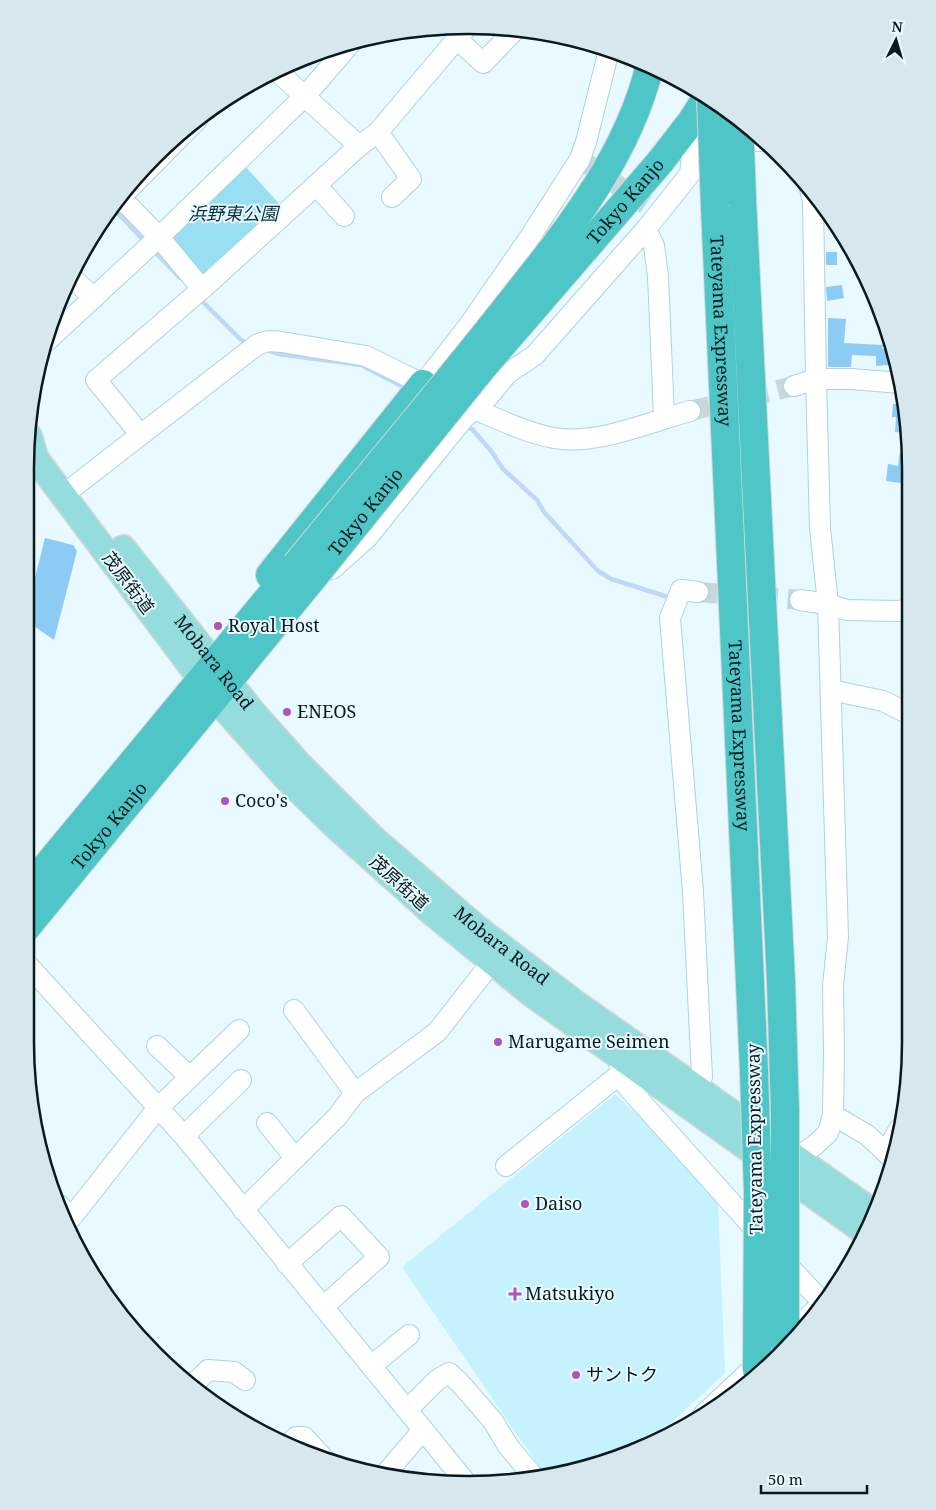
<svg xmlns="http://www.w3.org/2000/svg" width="936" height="1510" font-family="'Noto Serif','Noto Sans JP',serif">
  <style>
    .built { fill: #c6f2fe }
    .green { fill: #99dff2 }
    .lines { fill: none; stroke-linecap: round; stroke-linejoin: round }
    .stream { stroke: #c1d7f8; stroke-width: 4.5 }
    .building { fill: #8ccbf4 }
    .minor-tunnel { stroke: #c7d8dd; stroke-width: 20; stroke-dasharray: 20 10; stroke-linecap: butt }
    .minor-casing { stroke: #a8d5e1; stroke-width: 22 }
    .major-casing { stroke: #d3d6d7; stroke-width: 28 }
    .highway-casing { stroke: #d3d6d7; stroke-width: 30 }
    .minor { stroke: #fff; stroke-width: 20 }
    .major { stroke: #95dddd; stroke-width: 25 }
    .highway { stroke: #4ec6c7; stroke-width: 28 }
    .highway-bridge-casing { stroke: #d3d6d7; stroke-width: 30; stroke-linecap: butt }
    .highway-bridge { stroke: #4ec6c7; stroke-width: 28 }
    .poi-dot { fill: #af53bf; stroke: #e8faff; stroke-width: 2 }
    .labels { text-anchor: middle; stroke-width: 4; stroke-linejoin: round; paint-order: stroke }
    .street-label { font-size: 18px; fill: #091a1f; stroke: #e8faff }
    .park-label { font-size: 18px; font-style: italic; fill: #08313b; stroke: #e8faff }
    .poi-label { font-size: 18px; fill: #091a1f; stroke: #e8faff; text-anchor: start }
    .rim { fill: none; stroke: #091a1f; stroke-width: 2.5 }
  </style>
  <rect width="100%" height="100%" fill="#e8faff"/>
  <!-- built -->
  <polygon class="built" points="615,1094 644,1120 718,1203 725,1373 656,1437 583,1470 545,1475 402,1267"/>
  <!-- green -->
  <polygon class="green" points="244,165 283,208 200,280 171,248 172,235"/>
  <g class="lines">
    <!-- stream -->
    <g class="stream">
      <polyline points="114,209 145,242"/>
      <polyline points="152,249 180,278"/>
      <polyline points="199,298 241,340 250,344"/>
      <polyline points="267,350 278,354 361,365 407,389"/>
      <polyline points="464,425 473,430 492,452 503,469 537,500 544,512 598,571 611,579 665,596"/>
    </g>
  </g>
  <!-- building -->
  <g class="building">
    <rect x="826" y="252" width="11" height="13"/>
    <polygon points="842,285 844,298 827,301 826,287"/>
    <polygon points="828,318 846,319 844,343 883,345 882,349 894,348 898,364 876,366 876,356 852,355 851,367 828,367"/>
    <polygon points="903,394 907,420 906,433 895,432 896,417 892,417 893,404 897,404 898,395"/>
    <polygon points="900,452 910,453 908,484 886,481 888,464 898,466"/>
    <polygon points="45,538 73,545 77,551 54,640 28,622 28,606"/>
  </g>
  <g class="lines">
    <!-- minor-tunnel -->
    <g class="minor-tunnel">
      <polyline points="580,159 658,213"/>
      <polyline points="690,411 794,386"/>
      <polyline points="698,592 800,600"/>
    </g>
    <!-- minor casing -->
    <g class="minor-casing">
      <g id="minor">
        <polyline points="457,39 483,63 516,29"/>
        <polyline points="277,71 359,146"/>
        <polyline points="378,132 411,179 392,197"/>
        <polyline points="316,185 344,216"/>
        <polyline points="119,196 159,237 202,289"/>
        <polyline points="113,205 197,120"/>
        <polyline points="646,229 654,246 658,276 664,417"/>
        <polyline points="71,277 94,298"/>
        <polyline points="47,341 159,237 305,96 351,43"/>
        <polyline points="794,386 816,379 851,379 901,383"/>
        <path d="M 474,409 C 500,420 527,433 554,438 C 595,446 650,422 690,411"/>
        <polyline points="140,434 96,380 202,289 359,146 378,132 467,27"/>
        <polyline points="63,495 258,344 269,341 282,342 366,356 423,384 467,328 532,234 580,159 586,142 609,50"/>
        <polyline points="332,569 367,538 464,418 489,396 507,374 535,355 646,229 690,174 692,156 705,138 762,141"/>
        <polyline points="800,600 828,604 847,610 897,611 909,610"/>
        <polyline points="831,690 883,701 909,714"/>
        <polyline points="25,962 184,1136 468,1485"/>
        <polyline points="157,1046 190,1077"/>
        <polyline points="619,1046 620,1074 625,1084 761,1236"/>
        <polyline points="697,1090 702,1077 693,892 670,618 681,590 698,592"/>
        <polyline points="355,1093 437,1032 492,962"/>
        <polyline points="833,1115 867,1135 892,1158"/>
        <polyline points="267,1123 295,1158"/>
        <polyline points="184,1136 241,1080"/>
        <polyline points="886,1153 899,1129"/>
        <polyline points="795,1159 815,1145 828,1133 833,1115 834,1052 833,986 838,937 828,604 820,528 816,379 813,202 810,189"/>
        <polyline points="506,1166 620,1074"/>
        <polyline points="59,1205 71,1218 157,1109 239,1030"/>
        <polyline points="243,1210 337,1117 355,1093 294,1010"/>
        <polyline points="781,1258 824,1304"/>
        <polyline points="287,1264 341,1216 379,1257 323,1307"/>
        <polyline points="371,1366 409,1335"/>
        <polyline points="192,1386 208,1370 234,1372 245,1380"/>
        <polyline points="407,1410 437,1380 449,1373 460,1383 493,1421 508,1446 533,1476"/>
        <polyline points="703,1415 827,1299"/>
        <polyline points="290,1443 296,1437 304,1437 327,1462"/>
        <polyline points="387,1472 423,1430"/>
      </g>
    </g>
    <!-- major casing -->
    <g class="major-casing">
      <g id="major">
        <polyline points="29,436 36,459 215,698 286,778 333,824 436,916 529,992 865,1232"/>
        <path id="s1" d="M 123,548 L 252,711 L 299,764 L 374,839 L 477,928 L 574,1002 L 876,1214"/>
      </g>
    </g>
    <!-- highway casing -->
    <g class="highway-casing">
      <g id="highway">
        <polyline points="660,162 691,122 707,97"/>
        <polyline points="742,199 781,981 785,1111"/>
        <path id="s2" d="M 715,207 L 754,1072"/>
        <polyline points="270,575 423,384"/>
        <polyline points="26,891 296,565"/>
        <path id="s3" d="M 26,928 L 312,579"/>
      </g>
    </g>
    <!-- minor -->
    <use href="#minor" class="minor"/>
    <!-- major -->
    <use href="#major" class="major"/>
    <!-- highway -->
    <use href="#highway" class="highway"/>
    <!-- highway-bridge casing -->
    <g class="highway-bridge-casing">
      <g id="highway-bridge">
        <polyline points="711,100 715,207"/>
        <polyline points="739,118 742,199"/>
        <path d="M 296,565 C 362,484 430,404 495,322 C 556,244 626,165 650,65"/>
        <path id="s4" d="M 312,579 L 483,367 L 660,162"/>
        <polyline points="754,1072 758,1192 757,1370"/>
        <polyline points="785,1111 785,1344"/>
      </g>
    </g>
    <!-- highway-bridge -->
    <use href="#highway-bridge" class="highway-bridge"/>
  </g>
  <!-- markers -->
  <g class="poi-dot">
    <circle cx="218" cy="626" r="5"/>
    <circle cx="287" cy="712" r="5"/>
    <circle cx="225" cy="801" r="5"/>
    <circle cx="498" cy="1042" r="5"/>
    <circle cx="525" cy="1204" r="5"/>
    <path d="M512.5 1286.5h5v5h5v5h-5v5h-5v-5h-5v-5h5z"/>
    <circle cx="576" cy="1375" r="5"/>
  </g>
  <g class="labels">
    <!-- street labels -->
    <g class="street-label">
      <text dy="6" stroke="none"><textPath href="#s4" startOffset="491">Tokyo Kanjo</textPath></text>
      <text dy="6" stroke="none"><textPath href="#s2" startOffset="124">Tateyama Expressway</textPath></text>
      <text dy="6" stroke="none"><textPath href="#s4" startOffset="86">Tokyo Kanjo</textPath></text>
      <text transform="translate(128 583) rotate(53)" y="6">茂原街道</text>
      <text dy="6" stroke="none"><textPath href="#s1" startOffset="146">Mobara Road</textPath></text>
      <text dy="6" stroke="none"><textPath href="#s2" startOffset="529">Tateyama Expressway</textPath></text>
      <text dy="6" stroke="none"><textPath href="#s3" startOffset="132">Tokyo Kanjo</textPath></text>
      <text transform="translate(399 883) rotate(42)" y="6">茂原街道</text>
      <text dy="6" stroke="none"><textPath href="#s1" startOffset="551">Mobara Road</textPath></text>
      <text transform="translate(755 1139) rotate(-91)" y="6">Tateyama Expressway</text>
    </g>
    <!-- park labels -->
    <g class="park-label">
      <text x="233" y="220">浜野東公園</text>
    </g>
    <!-- poi labels -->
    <g class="poi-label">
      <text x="228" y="632">Royal Host</text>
      <text x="297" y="718">ENEOS</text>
      <text x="235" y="807">Coco's</text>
      <text x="508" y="1048">Marugame Seimen</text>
      <text x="535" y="1210">Daiso</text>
      <text x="525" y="1300">Matsukiyo</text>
      <text x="586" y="1381">サントク</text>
    </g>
  </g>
  <!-- crop -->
  <path d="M0 0H936V1510H0ZM468 34H468A434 434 0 0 1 902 468V1042A434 434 0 0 1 468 1476H468A434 434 0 0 1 34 1042V468A434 434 0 0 1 468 34Z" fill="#d6e8ed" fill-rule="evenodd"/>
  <path class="rim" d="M468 34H468A434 434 0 0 1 902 468V1042A434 434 0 0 1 468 1476H468A434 434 0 0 1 34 1042V468A434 434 0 0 1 468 34Z"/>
  <!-- north arrow -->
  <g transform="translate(896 40) rotate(5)" stroke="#e8faff" stroke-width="4" paint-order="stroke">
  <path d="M0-4L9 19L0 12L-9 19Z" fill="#091a1f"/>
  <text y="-8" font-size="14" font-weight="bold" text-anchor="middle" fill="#091a1f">N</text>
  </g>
  <!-- scale -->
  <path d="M761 1485v8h106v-8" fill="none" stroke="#091a1f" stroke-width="2.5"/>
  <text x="768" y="1485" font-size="15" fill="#091a1f" stroke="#e8faff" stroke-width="4" paint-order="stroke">50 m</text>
</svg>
